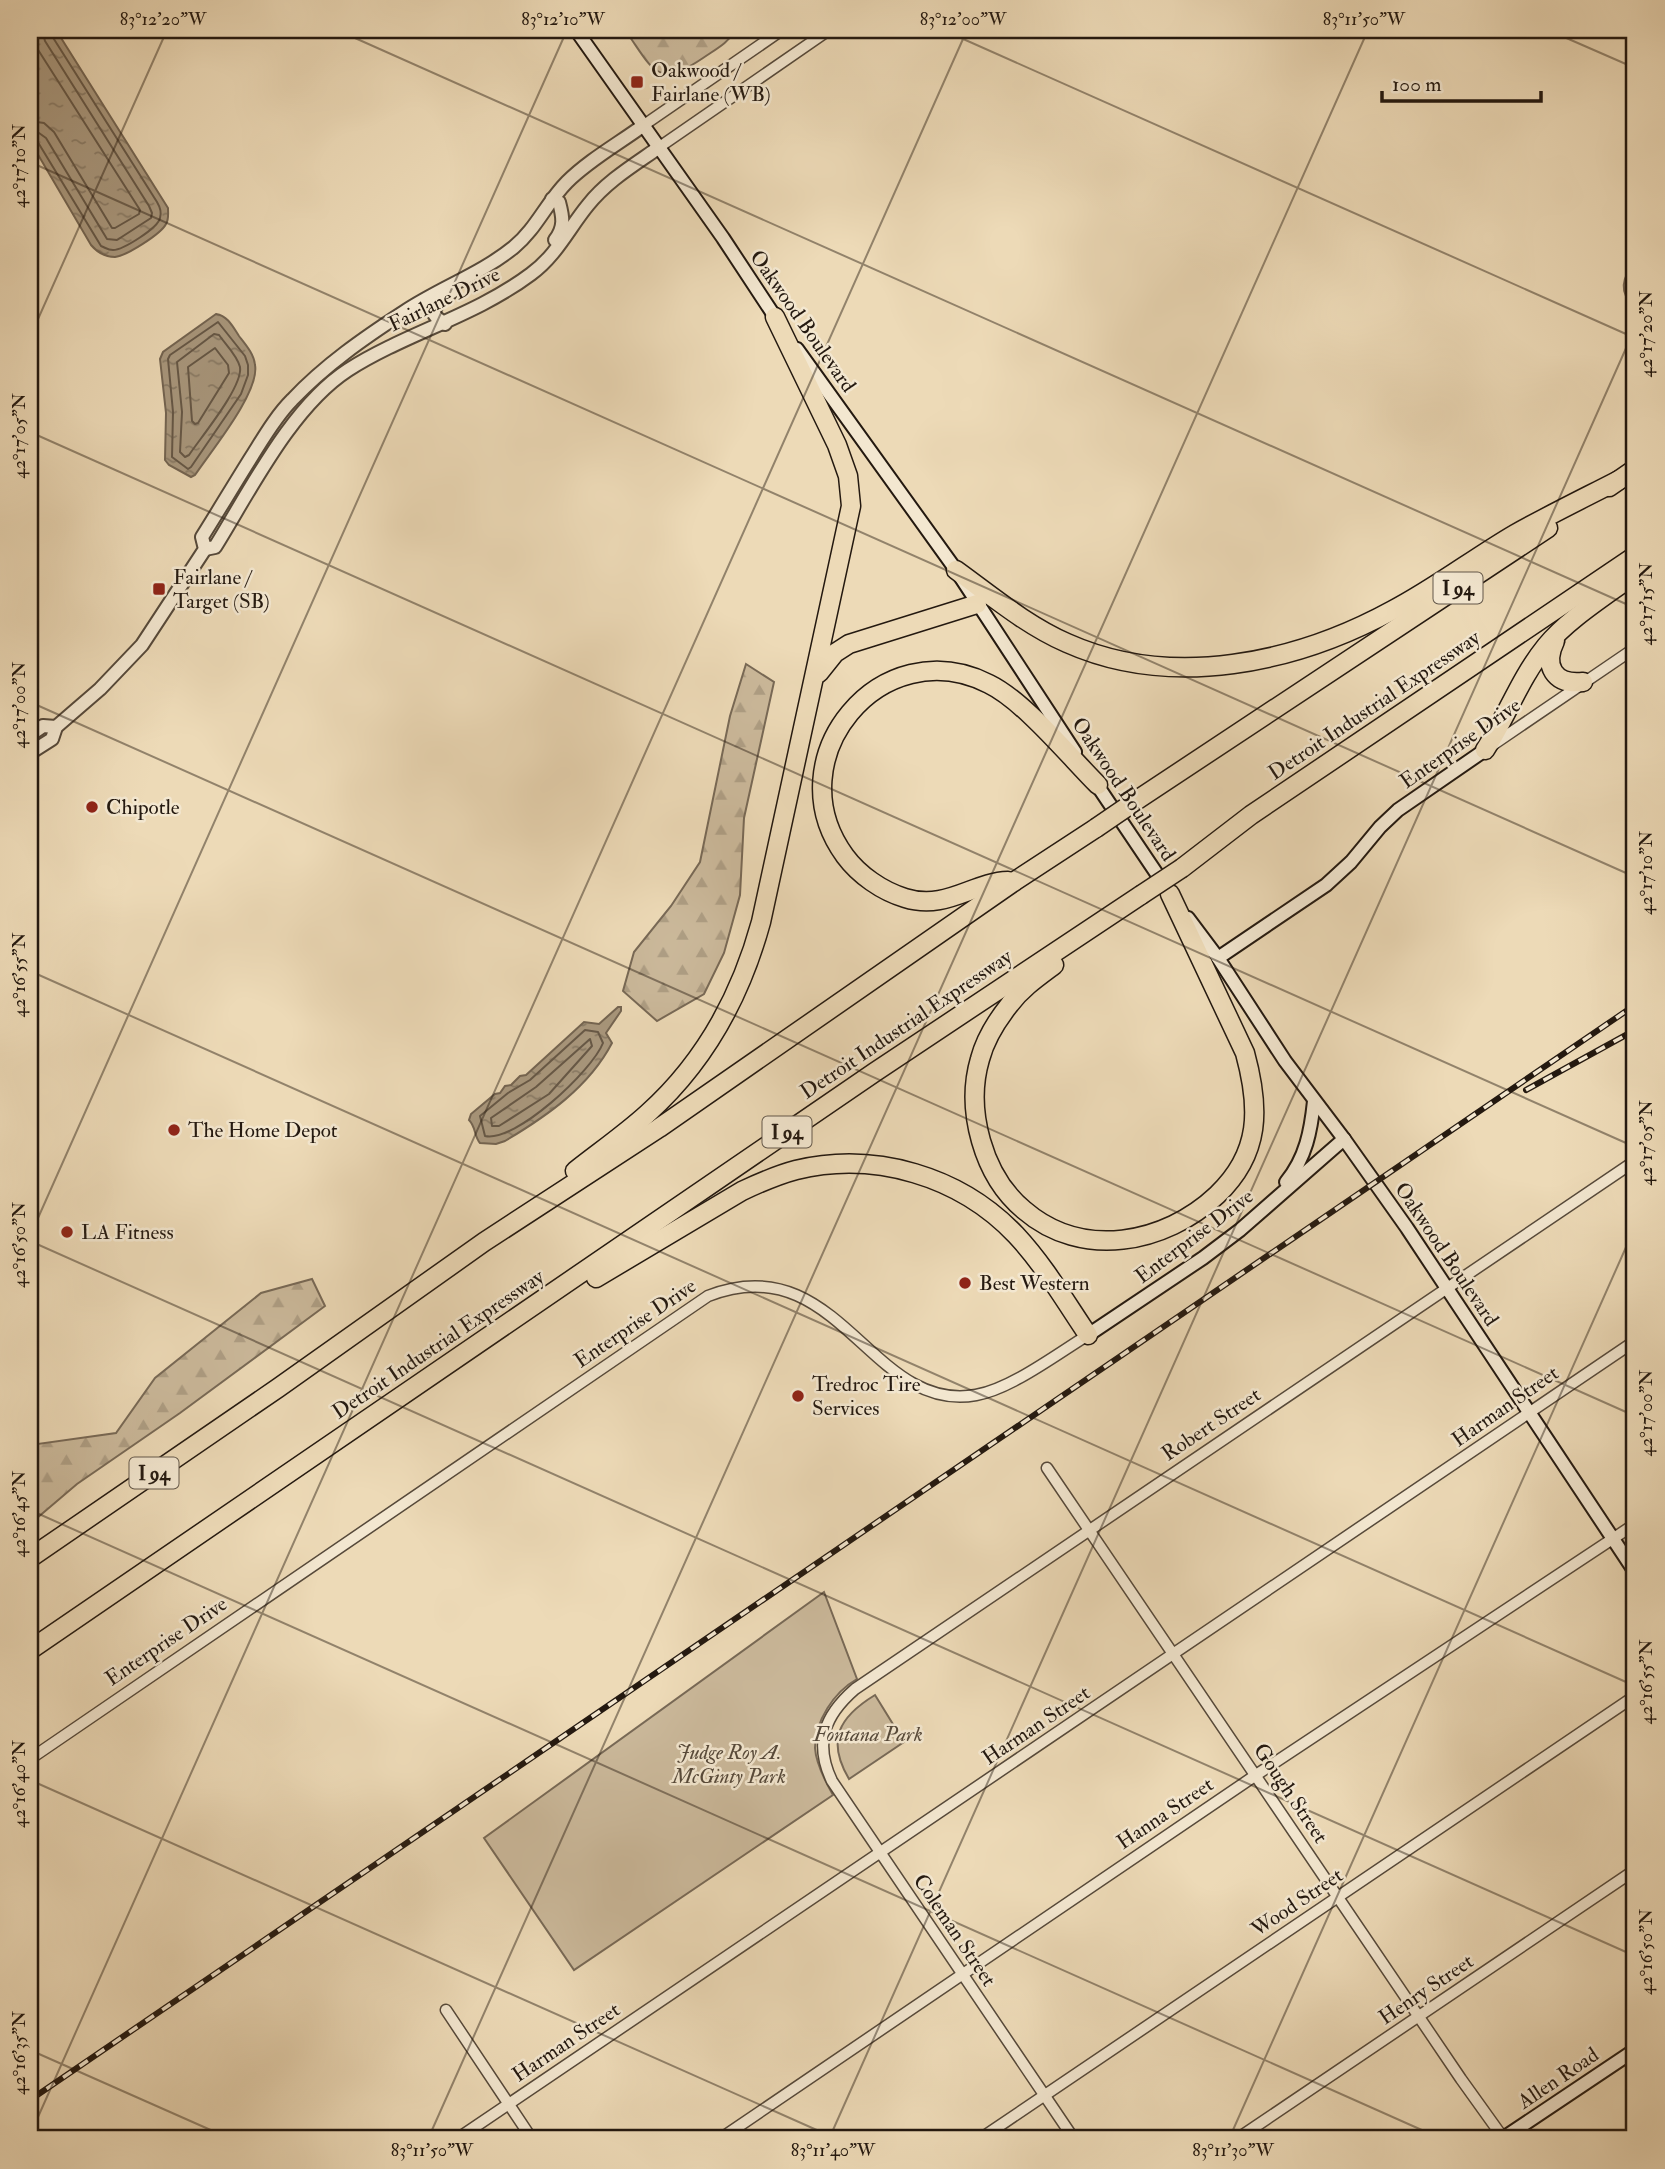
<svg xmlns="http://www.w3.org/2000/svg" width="1665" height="2169" font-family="'IM FELL Double Pica',serif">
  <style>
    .forest { fill: url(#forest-firs); stroke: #786956; stroke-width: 2 }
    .park { fill: #cbb99b; stroke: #786956; stroke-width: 2 }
    .water { fill: url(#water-ripples); stroke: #746552; stroke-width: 2 }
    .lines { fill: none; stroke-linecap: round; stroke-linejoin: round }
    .shore { stroke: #665847; stroke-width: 2 }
    .minor-casing { stroke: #56493a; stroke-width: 13 }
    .tertiary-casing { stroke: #56493a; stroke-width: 16 }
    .secondary-casing { stroke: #241910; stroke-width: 16 }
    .motorway-casing { stroke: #241910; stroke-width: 21 }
    .minor { stroke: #f3e7d0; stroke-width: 10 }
    .tertiary { stroke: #f3e7d0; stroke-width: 12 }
    .secondary { stroke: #f3e7d0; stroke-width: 12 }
    .motorway { stroke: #eddab7; stroke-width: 18 }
    .rail-casing { stroke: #241910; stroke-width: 6 }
    .rail { stroke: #f3e7d0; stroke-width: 3.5; stroke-dasharray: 10; stroke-linecap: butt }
    .motorway-bridge-casing { stroke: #241910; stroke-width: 21; stroke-linecap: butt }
    .motorway-bridge { stroke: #eddab7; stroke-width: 18 }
    .ticks { fill: none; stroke: #241910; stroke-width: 2; stroke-opacity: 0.45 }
    .poi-dot { fill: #8f2418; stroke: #f3e7d0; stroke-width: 2.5 }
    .labels { text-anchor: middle; stroke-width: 5; stroke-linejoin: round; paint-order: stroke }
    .shield { fill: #f3e7d0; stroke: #62574a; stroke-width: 2 }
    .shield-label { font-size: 19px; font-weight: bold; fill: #241910 }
    .poi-label { font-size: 21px; fill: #241910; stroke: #f3e7d0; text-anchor: start }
    .street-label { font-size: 21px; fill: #241910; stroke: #f3e7d0 }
    .park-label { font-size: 21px; font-style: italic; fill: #56493a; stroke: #f3e7d0 }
    .neatline { fill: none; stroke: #241910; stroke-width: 2.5 }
    .ticks-label { font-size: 18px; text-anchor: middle; fill: #241910 }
  </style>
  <defs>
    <pattern id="forest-firs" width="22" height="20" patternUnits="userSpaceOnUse" patternTransform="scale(1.75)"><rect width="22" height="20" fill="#cbb99b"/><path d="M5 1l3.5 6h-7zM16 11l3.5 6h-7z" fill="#ae9e84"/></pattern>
    <pattern id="water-ripples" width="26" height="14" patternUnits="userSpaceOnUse" patternTransform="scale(1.75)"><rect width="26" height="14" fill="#a9987e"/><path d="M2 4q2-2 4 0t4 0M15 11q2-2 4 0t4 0" fill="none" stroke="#897b66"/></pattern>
  </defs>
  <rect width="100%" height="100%" fill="#eddab7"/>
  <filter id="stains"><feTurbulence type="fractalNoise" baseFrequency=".00286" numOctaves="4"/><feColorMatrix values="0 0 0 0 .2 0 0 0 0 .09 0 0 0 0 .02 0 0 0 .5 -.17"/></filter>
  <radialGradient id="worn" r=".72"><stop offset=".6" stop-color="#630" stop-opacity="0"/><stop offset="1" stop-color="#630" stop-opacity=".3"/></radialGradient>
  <!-- forest -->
  <g class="forest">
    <path d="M 625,30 L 736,30 C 728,43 716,49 703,58 C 656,90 653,69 625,30 Z"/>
    <path d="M 1635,262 L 1635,308 C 1618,292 1622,278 1635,262 Z"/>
    <polygon points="746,664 774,682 744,818 740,895 724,953 704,994 657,1021 623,991 634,952 671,906 700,862 730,716"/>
    <polygon points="312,1279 325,1306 180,1413 77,1484 30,1524 30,1445 116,1433 155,1378 261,1293"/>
  </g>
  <!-- park -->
  <g class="park">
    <path d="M 824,1592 L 857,1679 C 834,1692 815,1721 815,1748 C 816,1764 825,1781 833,1795 L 574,1970 L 484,1838 Z"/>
    <path d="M 875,1695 L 904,1742 L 849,1779 C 826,1740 839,1717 875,1695 Z"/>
  </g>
  <!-- water -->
  <g class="water">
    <path d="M 30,30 L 56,30 L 168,208 C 168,214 169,219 166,224 C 161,234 126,256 115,257 C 104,257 97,252 91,245 L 30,141 Z"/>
    <path d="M 216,314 C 228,316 233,327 239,336 C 246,345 254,354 255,365 C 260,392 211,451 195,475 L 191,477 L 169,465 L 165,460 L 166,413 L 160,359 L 163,352 Z"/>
    <path d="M 618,1007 L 621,1007 L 621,1011 L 606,1033 L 612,1043 C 589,1087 547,1116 505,1141 L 496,1144 L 480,1143 C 474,1136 476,1127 469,1120 L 471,1114 L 495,1094 L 500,1093 L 505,1086 L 511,1085 L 520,1076 L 526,1075 L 584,1022 L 599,1024 Z"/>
  </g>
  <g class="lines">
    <!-- shore -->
    <g class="shore">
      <polyline points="30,121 44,123 54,132 112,228 115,228 139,214 140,210 35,45 32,30"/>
      <polyline points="30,131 39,133 46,138 107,239 117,240 151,218 152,213 149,206 45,41 42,30"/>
      <path d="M 30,140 L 39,144 L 101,246 C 106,248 108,250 113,250 C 123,250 158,228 160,218 C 162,212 160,207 157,202 L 52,36 L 51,30"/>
      <polygon points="218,322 245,356 248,365 248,375 241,394 191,467 188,469 172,457 173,412 168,359 170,355"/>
      <path d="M 214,334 L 219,335 C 225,344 237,355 240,367 C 243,387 201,437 189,455 L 185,457 L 180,452 L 182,412 L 177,362 Z"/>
      <polygon points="215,348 228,365 229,373 198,423 195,424 192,421 188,367"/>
      <path d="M 585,1030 L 598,1032 L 603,1043 C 592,1071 515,1143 485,1136 L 480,1116 L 508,1093 L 530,1080 Z"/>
      <polygon points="590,1039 592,1046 549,1094 499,1126 492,1126 491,1118 536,1087"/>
    </g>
    <!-- minor casing -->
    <g class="minor-casing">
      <g id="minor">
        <polyline points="644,125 782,30"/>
        <polyline points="658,148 829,30"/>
        <polyline points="1494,744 1635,648"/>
        <polyline points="1047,1468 1461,2079 1504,2139"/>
        <path d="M 30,1759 L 708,1296 C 839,1245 870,1414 976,1395 C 1011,1389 1057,1354 1088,1335"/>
        <polyline points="446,2010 532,2139"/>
        <polyline points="457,2139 1635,1341"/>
        <polyline points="720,2139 1256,1775 1635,1524"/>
        <polyline points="980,2139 1635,1696"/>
        <path d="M 1074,2139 L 832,1781 C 814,1743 824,1716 855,1689 L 1635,1161"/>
        <polyline points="1237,2139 1635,1870"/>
      </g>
    </g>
    <!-- tertiary casing -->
    <g class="tertiary-casing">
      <g id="tertiary">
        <path d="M 552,199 L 559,202 C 563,217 565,227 555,240"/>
        <polyline points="445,324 437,318 432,311 443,297 452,292"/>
        <path d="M 205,549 L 215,547 C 250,491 291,407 348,370 C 406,333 475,316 531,274 C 556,256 569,228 588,205 C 607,181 634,165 658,148"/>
        <polyline points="30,735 43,726 56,727"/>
        <path d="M 30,753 L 52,739 L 56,727 L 100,689 L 142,645 L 205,549 L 202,537 C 219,510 235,483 252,456 C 264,437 276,416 292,400 C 325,365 364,338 404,312 C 440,288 481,274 514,247 C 536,229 547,202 567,182 C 589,160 618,144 644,125"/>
      </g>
    </g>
    <!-- secondary casing -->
    <g class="secondary-casing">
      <g id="secondary">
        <polyline points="576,30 723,238 779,323"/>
        <polyline points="797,349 956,570 1075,752"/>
        <polyline points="1093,779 1165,886"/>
        <polyline points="1188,918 1218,958 1285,1061 1344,1139 1407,1228 1635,1572"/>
        <polyline points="1218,958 1326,885 1351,862 1380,827 1398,810 1485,750"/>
        <path d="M 1286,1182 C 1306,1158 1311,1130 1314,1101"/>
        <polyline points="1088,1335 1203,1258 1240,1230 1344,1139"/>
        <polyline points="1502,2139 1635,2050"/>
      </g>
    </g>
    <!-- motorway casing -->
    <g class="motorway-casing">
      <g id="motorway">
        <polyline points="1609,487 1635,469"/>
        <path d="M 956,570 C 992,596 1026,625 1067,643 C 1172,690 1296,663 1393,610 C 1435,588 1474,558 1515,534 C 1549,515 1584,498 1619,480"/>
        <path d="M 1555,641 C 1543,666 1554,685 1583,682"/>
        <polyline points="819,673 835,653 849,644 977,604"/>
        <path d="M 1485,750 C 1507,716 1520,678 1546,646 C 1568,619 1607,595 1635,574"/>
        <polyline points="1137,800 1548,528"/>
        <polyline points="1182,868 1251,815 1635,556"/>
        <path d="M 1008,881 C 973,882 946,911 905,898 C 882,891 859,875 845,856 C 774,759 881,629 989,684 C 1024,701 1069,756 1098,785"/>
        <path d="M 1054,965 C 1038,977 1022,988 1010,1004 C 998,1019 985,1040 980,1059 C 965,1110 983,1176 1024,1210 C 1082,1260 1165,1244 1217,1195 C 1261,1153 1260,1108 1245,1053 L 1170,894"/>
        <path d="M 575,1171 C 599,1152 625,1134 647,1114 C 704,1063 741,995 761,922 L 851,506 L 848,476 L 837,445 L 775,317"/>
        <path d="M 596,1278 L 742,1191 C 759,1183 777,1175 796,1170 C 875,1151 960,1176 1016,1235 C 1044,1265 1065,1301 1088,1335"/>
        <polyline points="30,1558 278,1388 484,1242 659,1128 1015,881 1096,828"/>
        <polyline points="30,1650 875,1072 1141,895"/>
      </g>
    </g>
    <!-- minor -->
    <use href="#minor" class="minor"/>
    <!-- tertiary -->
    <use href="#tertiary" class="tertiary"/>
    <!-- secondary -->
    <use href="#secondary" class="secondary"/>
    <!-- motorway -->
    <use href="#motorway" class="motorway"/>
    <!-- rail casing -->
    <g class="rail-casing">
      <g id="rail">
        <polyline points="1526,1090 1635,1030"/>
        <polyline points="30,2100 1635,1005"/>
      </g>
    </g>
    <!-- rail -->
    <use href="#rail" class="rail"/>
    <!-- motorway-bridge casing -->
    <g class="motorway-bridge-casing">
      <g id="motorway-bridge">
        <polyline points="1096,828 1137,800"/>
        <polyline points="1141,895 1182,868"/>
      </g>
    </g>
    <!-- motorway-bridge -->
    <use href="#motorway-bridge" class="motorway-bridge"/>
  </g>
  <!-- ticks -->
  <path class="ticks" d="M 337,30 L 1635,608M 943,30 L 1635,338M 1548,30 L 1635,68M 30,162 L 1635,877M 30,337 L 167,30M 30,432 L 1635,1147M 30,702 L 1635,1416M 30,971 L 1635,1686M 30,1236 L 567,30M 30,1241 L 1635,1956M 30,1510 L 1442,2139M 30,1780 L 837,2139M 30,2050 L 231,2139M 30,2135 L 967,30M 428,2139 L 1368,30M 829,2139 L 1635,328M 1229,2139 L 1635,1227M 1630,2139 L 1635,2126"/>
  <!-- markers -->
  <g class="poi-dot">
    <rect x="630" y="75" width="14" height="14" rx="3.5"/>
    <rect x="152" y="582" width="14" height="14" rx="3.5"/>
    <circle cx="92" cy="807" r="7"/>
    <circle cx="174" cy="1130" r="7"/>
    <circle cx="67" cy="1232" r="7"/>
    <circle cx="965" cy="1283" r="7"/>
    <circle cx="798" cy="1396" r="7"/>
  </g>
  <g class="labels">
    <!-- shield labels -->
    <g class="shield">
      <rect x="1433.5" y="572.5" width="49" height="31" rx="5"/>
      <rect x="762.5" y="1116.5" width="49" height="31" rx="5"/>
      <rect x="129.5" y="1457.5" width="49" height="31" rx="5"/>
    </g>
    <g class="shield-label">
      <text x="1458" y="595">I 94</text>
      <text x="787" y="1139">I 94</text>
      <text x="154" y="1480">I 94</text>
    </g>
    <!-- poi labels -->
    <g class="poi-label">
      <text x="651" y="77">Oakwood /<tspan x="651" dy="24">Fairlane (WB)</tspan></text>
      <text x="173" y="584">Fairlane /<tspan x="173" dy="24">Target (SB)</tspan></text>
      <text x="106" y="814">Chipotle</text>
      <text x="188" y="1137">The Home Depot</text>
      <text x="81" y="1239">LA Fitness</text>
      <text x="979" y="1290">Best Western</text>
      <text x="812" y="1391">Tredroc Tire<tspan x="812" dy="24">Services</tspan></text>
    </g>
    <!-- street labels -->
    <g class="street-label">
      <text transform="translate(444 299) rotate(-26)" y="7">Fairlane Drive</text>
      <text transform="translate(803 321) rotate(55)" y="7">Oakwood Boulevard</text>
      <text transform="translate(1374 705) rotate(-34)" y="7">Detroit Industrial Expressway</text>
      <text transform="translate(1460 743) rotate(-35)" y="7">Enterprise Drive</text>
      <text transform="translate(1124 789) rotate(56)" y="7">Oakwood Boulevard</text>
      <text transform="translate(906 1024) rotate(-34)" y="7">Detroit Industrial Expressway</text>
      <text transform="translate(1194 1236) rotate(-37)" y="7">Enterprise Drive</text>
      <text transform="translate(1447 1254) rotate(56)" y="7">Oakwood Boulevard</text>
      <text transform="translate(635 1323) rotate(-34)" y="7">Enterprise Drive</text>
      <text transform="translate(438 1344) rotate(-34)" y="7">Detroit Industrial Expressway</text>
      <text transform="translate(1505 1406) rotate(-35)" y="7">Harman Street</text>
      <text transform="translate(1211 1424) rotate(-34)" y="7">Robert Street</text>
      <text transform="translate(166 1641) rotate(-34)" y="7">Enterprise Drive</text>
      <text transform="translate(1036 1725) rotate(-34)" y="7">Harman Street</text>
      <text transform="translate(1291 1793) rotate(56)" y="7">Gough Street</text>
      <text transform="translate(1165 1813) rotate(-34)" y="7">Hanna Street</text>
      <text transform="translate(1297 1902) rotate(-34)" y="7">Wood Street</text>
      <text transform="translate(955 1930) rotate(56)" y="7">Coleman Street</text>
      <text transform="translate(1426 1989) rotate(-34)" y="7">Henry Street</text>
      <text transform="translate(566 2042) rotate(-34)" y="7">Harman Street</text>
      <text transform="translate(1558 2078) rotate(-34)" y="7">Allen Road</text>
    </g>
    <!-- park labels -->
    <g class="park-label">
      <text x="868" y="1741">Fontana Park</text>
      <text x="729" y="1759">Judge Roy A.<tspan x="729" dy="24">McGinty Park</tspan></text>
    </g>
  </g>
  <!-- margin -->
  <rect width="1665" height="2169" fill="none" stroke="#eddab7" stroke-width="77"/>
  <!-- scale -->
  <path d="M1382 91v10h159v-10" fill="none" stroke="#241910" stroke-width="3.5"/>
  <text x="1392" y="91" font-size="21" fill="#241910" stroke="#f3e7d0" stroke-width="5" paint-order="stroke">100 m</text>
  <rect x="38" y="38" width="1588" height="2092" class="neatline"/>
  <g class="ticks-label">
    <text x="163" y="25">83°12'20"W</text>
    <text x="563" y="25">83°12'10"W</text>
    <text x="963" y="25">83°12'00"W</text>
    <text x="1364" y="25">83°11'50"W</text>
    <text transform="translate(19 166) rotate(-90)" y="6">42°17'10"N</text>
    <text transform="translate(1646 334) rotate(-90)" y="6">42°17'20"N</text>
    <text transform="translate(19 436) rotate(-90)" y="6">42°17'05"N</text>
    <text transform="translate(1646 604) rotate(-90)" y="6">42°17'15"N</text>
    <text transform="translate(19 705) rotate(-90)" y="6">42°17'00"N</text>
    <text transform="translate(1646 873) rotate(-90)" y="6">42°17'10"N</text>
    <text transform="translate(19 975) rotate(-90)" y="6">42°16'55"N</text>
    <text transform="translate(1646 1143) rotate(-90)" y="6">42°17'05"N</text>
    <text transform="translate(19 1245) rotate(-90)" y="6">42°16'50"N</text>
    <text transform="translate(1646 1413) rotate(-90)" y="6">42°17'00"N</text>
    <text transform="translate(19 1514) rotate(-90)" y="6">42°16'45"N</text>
    <text transform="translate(1646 1682) rotate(-90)" y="6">42°16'55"N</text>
    <text transform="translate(19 1784) rotate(-90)" y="6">42°16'40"N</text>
    <text transform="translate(1646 1952) rotate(-90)" y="6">42°16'50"N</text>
    <text transform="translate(19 2053) rotate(-90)" y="6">42°16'35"N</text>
    <text x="432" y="2156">83°11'50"W</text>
    <text x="833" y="2156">83°11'40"W</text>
    <text x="1233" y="2156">83°11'30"W</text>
  </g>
  <rect width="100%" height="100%" filter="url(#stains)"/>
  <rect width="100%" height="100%" fill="url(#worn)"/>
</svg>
